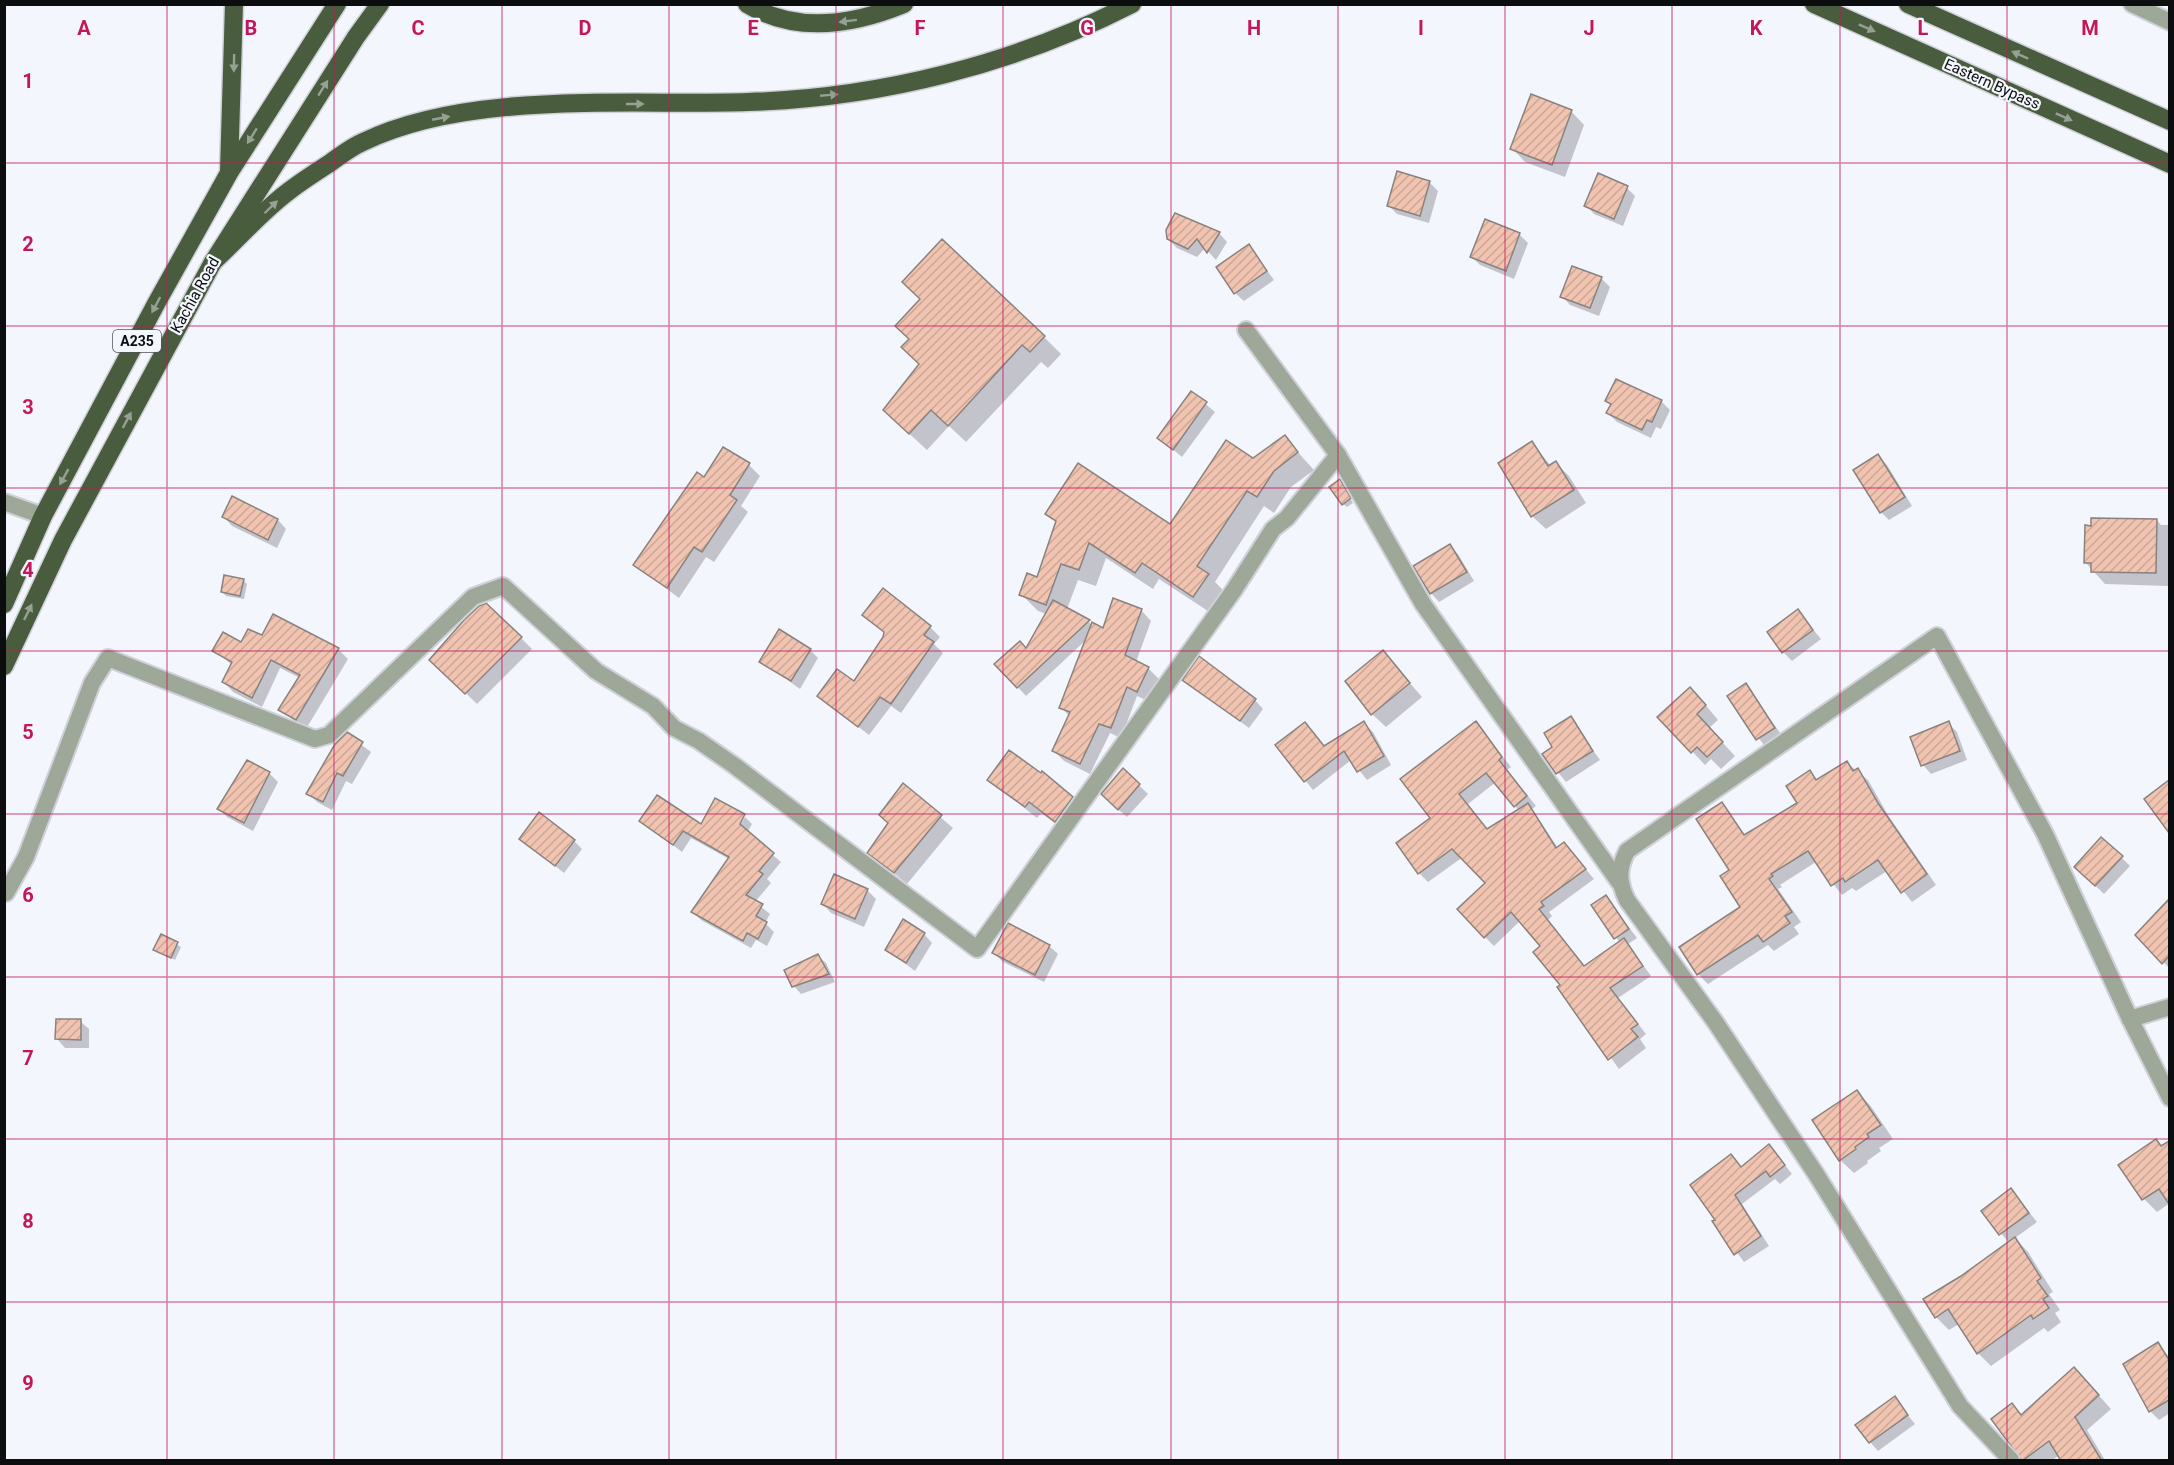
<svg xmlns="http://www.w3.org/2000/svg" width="2174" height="1465" font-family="Roboto,sans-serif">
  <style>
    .shadow { fill: #0003; fill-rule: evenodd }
    .building { fill: url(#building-hatch); stroke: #89827e; stroke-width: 1.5 }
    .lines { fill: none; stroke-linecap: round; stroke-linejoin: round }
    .minor-casing { stroke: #cfd1d8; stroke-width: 20 }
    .trunk-casing { stroke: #cfd1d8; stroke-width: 21 }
    .minor { stroke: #9ea898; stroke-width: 16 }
    .trunk { stroke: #4a5c3e; stroke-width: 18 }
    .oneway { fill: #96a194 }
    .grid { fill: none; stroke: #c2185b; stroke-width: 1.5; stroke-opacity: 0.55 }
    .labels { text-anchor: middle; stroke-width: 4.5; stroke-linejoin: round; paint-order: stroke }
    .shield { fill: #f4f6fe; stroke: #525357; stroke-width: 1.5 }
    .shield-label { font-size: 14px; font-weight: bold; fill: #0c0d0f }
    .street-label { font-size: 15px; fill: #0c0d0f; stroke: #f4f6fe }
    .grid-label { font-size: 20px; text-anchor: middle; font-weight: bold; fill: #c2185b; stroke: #f4f6fe; stroke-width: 4.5; stroke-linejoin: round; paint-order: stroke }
  </style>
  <defs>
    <pattern id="building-hatch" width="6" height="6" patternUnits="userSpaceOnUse" patternTransform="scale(1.5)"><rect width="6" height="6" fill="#f0c4b0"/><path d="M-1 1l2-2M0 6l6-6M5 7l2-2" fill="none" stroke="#cda796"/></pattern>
  </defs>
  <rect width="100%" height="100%" fill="#f4f6fe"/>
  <!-- shadow -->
  <g class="shadow">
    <polygon points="1571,111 1584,125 1565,177 1525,162 1512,148"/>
    <polygon points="1398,173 1430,183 1438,191 1429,223 1397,214 1389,206"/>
    <polygon points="1627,188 1635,196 1623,226 1594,214 1586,205"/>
    <polygon points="1219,233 1227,242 1216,260 1205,248 1197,257 1177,248 1168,239"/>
    <polygon points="1519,234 1528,243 1514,279 1480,265 1472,257"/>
    <polygon points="1249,246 1274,280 1244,301 1235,293"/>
    <polygon points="1601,278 1610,287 1599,316 1570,305 1562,296"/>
    <polygon points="1044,337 1061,354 1048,368 1041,362 966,442 949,426 927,450 902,427 921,365"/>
    <polygon points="1192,393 1215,412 1182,457 1159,438"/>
    <polygon points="1607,401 1661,401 1670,410 1661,429 1656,427 1651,438 1617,422 1608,413 1612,405"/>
    <polygon points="1284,437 1314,470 1291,487 1274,513 1264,506 1215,582 1225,592 1211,613 1159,579 1153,589 1106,558 1096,586 1078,580 1067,609 1093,625 1103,630 1141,610 1151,621 1136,662 1148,668 1159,679 1148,701 1137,696 1121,738 1110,733 1090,774 1064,761 1053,750 1070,717 1061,707 1087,639 1026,696 997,664 1027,650 1046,614 1038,611 1021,594 1038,578 1057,523 1047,513 1170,526"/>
    <polygon points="1532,443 1551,466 1556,463 1569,476 1586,503 1546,529 1532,516"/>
    <polygon points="1878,456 1887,465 1912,506 1889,520 1881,512"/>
    <polygon points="749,465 760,476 741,506 748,512 714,562 706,557 679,598 635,565 705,479"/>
    <polygon points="1343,485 1353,503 1347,507 1343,504"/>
    <polygon points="232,498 278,520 286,529 277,548 232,526 224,517"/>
    <polygon points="2157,520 2161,525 2170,525 2168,586 2105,584 2085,562"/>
    <polygon points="1449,546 1458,554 1474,581 1439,602 1431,593"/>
    <polygon points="243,580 247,584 244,599 226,596 222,592"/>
    <polygon points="1798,611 1821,639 1792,661 1783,652"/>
    <polygon points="864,614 930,627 940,637 934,644 943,653 901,713 891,706 869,735 819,696 854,683 886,634"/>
    <polygon points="274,616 338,649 348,659 306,729 280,710 300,678 280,668 262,707 233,692 224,682 232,665 214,650 263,637"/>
    <polygon points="521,638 532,649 477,704 443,671"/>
    <polygon points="810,650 818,658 800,689 761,661"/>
    <polygon points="1383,652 1422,697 1386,727 1372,714"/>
    <polygon points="1184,680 1255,700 1263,709 1249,728"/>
    <polygon points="1746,685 1783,737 1766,748 1729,697"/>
    <polygon points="1703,702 1718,720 1709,728 1735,756 1721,769 1711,759 1705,765 1660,717"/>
    <polygon points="1570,718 1600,760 1566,782 1544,755 1554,748"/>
    <polygon points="1364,723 1373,732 1391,765 1367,780 1351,760 1313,790 1277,745 1325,747"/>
    <path d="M 1476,723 L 1511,767 L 1507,770 L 1536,806 L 1532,809 L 1558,848 L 1564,844 L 1594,879 L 1549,912 L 1552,916 L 1548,920 L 1585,967 L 1620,943 L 1593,905 L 1606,897 L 1637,938 L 1628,944 L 1651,976 L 1618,998 L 1646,1034 L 1640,1039 L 1646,1048 L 1619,1069 L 1560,987 L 1562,985 L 1542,946 L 1520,921 L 1494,946 L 1485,937 L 1487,883 L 1463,857 L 1428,882 L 1419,873 L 1432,818 ZM 1496,782 L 1519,811 L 1488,830 L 1468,804 Z"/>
    <polygon points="1948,723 1957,732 1967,760 1931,774 1923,765"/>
    <polygon points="347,734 371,752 352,784 346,781 332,810 317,802 308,793"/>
    <polygon points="248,762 269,773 278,782 253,831 227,817 219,809"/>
    <polygon points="1847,763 1868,780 1888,815 1936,885 1912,902 1887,871 1856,891 1852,888 1842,895 1816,862 1780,885 1782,887 1778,889 1801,922 1794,927 1799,934 1774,951 1768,945 1708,984 1698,974 1742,907 1731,870 1721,804 1746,836 1799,803 1810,772 1818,781"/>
    <polygon points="1123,770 1148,794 1127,817 1111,803"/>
    <polygon points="989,780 1072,798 1084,810 1068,833 1041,813 1037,818"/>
    <polygon points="2170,782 2170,830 2146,799"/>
    <polygon points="903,785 953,828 907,884 869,852 890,824"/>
    <polygon points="715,800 744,816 737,831 745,817 752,824 747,833 781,862 767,879 771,883 755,902 770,914 765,923 774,932 767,946 756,940 751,948 701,920 693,912 729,859 691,838 682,852 641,821 702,826"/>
    <polygon points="521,839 574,841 582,849 564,873"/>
    <polygon points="2121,857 2130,866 2104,894 2084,875"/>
    <polygon points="867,890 876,899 864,927 831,913 823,904"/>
    <polygon points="2164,907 2170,911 2170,969 2137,935"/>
    <polygon points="924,934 932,943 915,971 887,950"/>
    <polygon points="161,936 181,947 175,960 155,949"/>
    <polygon points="1049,946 1058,954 1044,982 1003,962 994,953"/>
    <polygon points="818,956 826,963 835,982 801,994 794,986 786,971"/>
    <polygon points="80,1021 89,1029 89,1048 65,1048 57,1039"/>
    <polygon points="1857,1092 1870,1105 1893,1139 1879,1148 1881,1151 1867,1161 1868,1163 1854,1173 1840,1160"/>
    <polygon points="2164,1146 2170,1151 2170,1203 2157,1212 2144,1199 2120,1166"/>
    <polygon points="1777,1155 1792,1174 1780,1184 1775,1179 1742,1204 1769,1246 1744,1262 1715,1222 1742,1168"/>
    <polygon points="2011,1190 2037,1222 2015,1238 2028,1252 2053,1292 2049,1294 2060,1310 2055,1313 2061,1322 2048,1332 2044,1328 1991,1366 1978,1353 1959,1324 1949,1330 1936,1317 1962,1278 2009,1243 1983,1211"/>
    <polygon points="2158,1344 2170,1358 2170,1413 2159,1420 2150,1411 2125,1365"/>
    <polygon points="2086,1381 2111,1409 2087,1430 2105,1460 2063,1460 2060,1455 2052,1460 2024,1460 1993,1420 2012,1405 2023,1416"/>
    <polygon points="1894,1398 1915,1424 1878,1451 1870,1442"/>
  </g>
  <!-- building -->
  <g class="building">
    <polygon points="1531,94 1572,110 1552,165 1510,149"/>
    <polygon points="1397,171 1430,181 1420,216 1387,206"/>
    <polygon points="1598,173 1628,186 1614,219 1584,206"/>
    <polygon points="1175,213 1220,232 1207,253 1197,239 1188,249 1167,239 1166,230"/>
    <polygon points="1485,219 1520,233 1506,271 1470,257"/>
    <polygon points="942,239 1045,336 1030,352 1022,345 948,426 931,410 909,434 883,410 919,364 901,347 909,339 895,326 920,299 902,282"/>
    <polygon points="1249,244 1267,271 1234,294 1216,267"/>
    <polygon points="1572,266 1602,277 1590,308 1560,297"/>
    <polygon points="1616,379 1662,400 1652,422 1647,420 1642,430 1606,413 1611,404 1605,401"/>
    <polygon points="1191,391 1207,402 1173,450 1157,438"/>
    <polygon points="1285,435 1298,452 1274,471 1257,497 1247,491 1197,566 1209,574 1193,597 1142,563 1135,573 1089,543 1079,570 1061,564 1046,605 1019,595 1027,573 1037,577 1056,521 1045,514 1078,463 1170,524 1226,440 1253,458"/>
    <polygon points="1532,441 1548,466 1556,461 1574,490 1531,517 1498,463"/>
    <polygon points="723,447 750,463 730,495 737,500 702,552 694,547 667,588 633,565 697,472 704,477"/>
    <polygon points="1878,454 1905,497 1880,513 1853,470"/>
    <polygon points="1340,479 1351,498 1342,505 1329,487"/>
    <polygon points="232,496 278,519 268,540 222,517"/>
    <polygon points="2091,518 2157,519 2156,573 2091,572 2091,563 2084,563 2085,525 2091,526"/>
    <polygon points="1450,544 1467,572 1430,594 1413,566"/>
    <polygon points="224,575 244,579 240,596 221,592"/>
    <polygon points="883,588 931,626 924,635 934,642 891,704 880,697 858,727 817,696 837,669 854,681 883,637 884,632 862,615"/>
    <polygon points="1113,598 1142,609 1125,655 1149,667 1137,692 1127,687 1111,728 1099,724 1080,764 1052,751 1070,712 1059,708 1092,622 1103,628"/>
    <polygon points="1053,600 1090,620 1017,688 994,664 1020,641 1026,648"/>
    <polygon points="486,603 522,637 465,694 429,660 464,620 479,606"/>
    <polygon points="1798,609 1813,630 1782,653 1767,632"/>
    <polygon points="273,614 339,648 296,720 278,710 300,675 271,660 252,698 222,682 232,662 212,651 223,632 241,642 248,629 262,635"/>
    <polygon points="779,629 811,649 791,681 759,662"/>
    <polygon points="1383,650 1410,683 1371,715 1345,681"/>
    <polygon points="1199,656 1256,699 1240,721 1182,680"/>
    <polygon points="1746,683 1775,728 1756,740 1727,696"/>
    <polygon points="1690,687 1706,705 1697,714 1723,742 1707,757 1697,747 1691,753 1657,717"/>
    <polygon points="1571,716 1593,751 1556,774 1542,754 1552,747 1544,733"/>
    <polygon points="1364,721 1384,756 1357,772 1344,751 1304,782 1275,745 1305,722 1324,746"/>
    <polygon points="1476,721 1502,757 1499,760 1527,796 1514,807 1486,773 1459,794 1487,829 1528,803 1556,848 1564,842 1586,869 1541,902 1544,906 1539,909 1584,966 1624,938 1643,966 1610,988 1638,1024 1631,1029 1638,1037 1608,1060 1557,987 1560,985 1533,952 1540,946 1511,912 1484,938 1457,909 1485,883 1452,849 1418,874 1396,843 1430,818 1400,779"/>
    <polygon points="1949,721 1960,751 1921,766 1910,737"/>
    <polygon points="347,732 363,742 343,776 337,773 323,802 306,794 335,744"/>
    <polygon points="1009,750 1041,773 1042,771 1073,797 1055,822 1029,802 1025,807 987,780"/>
    <polygon points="247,760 270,772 244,823 217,809"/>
    <polygon points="1847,761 1853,771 1858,768 1878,803 1927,874 1901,893 1878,860 1845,882 1843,878 1831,886 1808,851 1771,874 1773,876 1769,879 1792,912 1785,916 1790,923 1763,942 1758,935 1697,975 1679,947 1740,907 1720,876 1729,870 1696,819 1722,802 1744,835 1797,803 1786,786 1810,770 1816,780"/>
    <polygon points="1123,768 1140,784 1118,810 1101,794"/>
    <polygon points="2169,780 2169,833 2144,799"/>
    <polygon points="903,783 942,815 894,873 867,853 888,823 879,815"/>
    <polygon points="657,795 701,824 715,798 745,814 740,824 774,853 759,871 763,874 746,895 763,904 756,916 767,922 758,939 747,933 743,941 691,912 729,857 683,831 673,845 639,821"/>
    <polygon points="539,812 575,840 555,866 519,839"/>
    <polygon points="2101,837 2123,856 2095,886 2074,867"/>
    <polygon points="834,874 868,889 855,919 821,904"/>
    <polygon points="1606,895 1629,929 1614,939 1591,905"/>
    <polygon points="2169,899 2169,956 2162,964 2135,935"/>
    <polygon points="903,919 925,933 906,963 885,950"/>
    <polygon points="1008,923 1050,945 1035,975 992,953"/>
    <polygon points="161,934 178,942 171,958 153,950"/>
    <polygon points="818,954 829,974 792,987 784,970"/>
    <polygon points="56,1019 81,1019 81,1040 55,1039"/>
    <polygon points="1857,1090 1881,1125 1867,1134 1869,1137 1855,1147 1856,1149 1839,1161 1812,1120"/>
    <polygon points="2156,1139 2161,1146 2169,1141 2169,1204 2159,1189 2142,1200 2118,1165"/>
    <polygon points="1769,1144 1785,1165 1770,1177 1766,1171 1735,1195 1761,1236 1734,1255 1712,1221 1715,1220 1690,1185 1731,1154 1741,1167"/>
    <polygon points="2011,1188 2029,1213 1999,1235 1981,1211"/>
    <polygon points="2015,1237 2041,1278 2037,1281 2048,1296 2043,1299 2049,1308 2033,1319 2031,1315 1977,1354 1948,1309 1935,1318 1923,1299 1961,1276"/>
    <polygon points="2158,1342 2169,1360 2169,1400 2149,1412 2123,1364"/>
    <polygon points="2074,1367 2099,1395 2075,1417 2102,1461 2061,1461 2049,1441 2022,1461 1991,1419 2012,1403 2021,1415"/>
    <polygon points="1895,1396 1908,1415 1869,1443 1855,1425"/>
  </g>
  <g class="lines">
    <!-- minor casing -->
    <g class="minor-casing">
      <g id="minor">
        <polyline points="2132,4 2170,22"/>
        <polyline points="1246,330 1338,455 1423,604 1619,882"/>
        <polyline points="4,502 43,516"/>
        <polyline points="6,893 26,857 92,683 108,658 315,739 329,735 473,597 503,586 596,671 653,706 674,728 699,741 735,766 977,949 1234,590 1273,529 1287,518 1338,455"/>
        <polyline points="2130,1019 2170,1007"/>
        <path d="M 2011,1460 L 1960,1406 L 1816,1174 L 1716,1023 L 1627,900 C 1618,881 1618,869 1627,851 L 1937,636 L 2045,834 L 2130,1019 L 2170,1098"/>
      </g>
    </g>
    <!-- trunk casing -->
    <g class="trunk-casing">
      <g id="trunk">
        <path d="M 747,4 C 796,34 853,25 904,4"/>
        <polyline points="1814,4 2170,164"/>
        <polyline points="1908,4 2170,121"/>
        <polyline points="229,171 234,4"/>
        <path d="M 213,262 C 238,239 262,211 289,191 C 302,181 316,172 330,163 C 340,156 351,147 363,142 C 470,90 630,106 748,102 C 880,98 1015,64 1132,4"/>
        <polyline points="4,604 43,516 157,302 229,173 337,4"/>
        <polyline points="4,666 63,540 213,262 356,37 380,4"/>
      </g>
    </g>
    <!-- minor -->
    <use href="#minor" class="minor"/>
    <!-- trunk -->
    <use href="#trunk" class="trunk"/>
  </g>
  <!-- one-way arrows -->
  <defs><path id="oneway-solid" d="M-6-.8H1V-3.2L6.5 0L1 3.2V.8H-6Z" transform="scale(1.5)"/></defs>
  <g class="oneway">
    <use href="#oneway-solid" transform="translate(848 21) rotate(173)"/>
    <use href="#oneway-solid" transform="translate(1867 28) rotate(24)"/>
    <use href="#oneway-solid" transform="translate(2020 55) rotate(-156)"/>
    <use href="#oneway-solid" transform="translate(234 63) rotate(91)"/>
    <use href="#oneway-solid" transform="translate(323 88) rotate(-58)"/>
    <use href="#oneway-solid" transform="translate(829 95) rotate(-5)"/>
    <use href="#oneway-solid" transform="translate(635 104)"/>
    <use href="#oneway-solid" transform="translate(2064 117) rotate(24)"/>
    <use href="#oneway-solid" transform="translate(441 118) rotate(-11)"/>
    <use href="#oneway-solid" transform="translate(252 136) rotate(122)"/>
    <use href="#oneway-solid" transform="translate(271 207) rotate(-44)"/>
    <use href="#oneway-solid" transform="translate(156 305) rotate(118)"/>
    <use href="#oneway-solid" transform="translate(127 420) rotate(-62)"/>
    <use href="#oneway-solid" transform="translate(64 477) rotate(119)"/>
    <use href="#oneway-solid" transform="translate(28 612) rotate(-64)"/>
  </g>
  <!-- grid -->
  <path class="grid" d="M 167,4 L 167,1460M 334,4 L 334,1460M 502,4 L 502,1460M 669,4 L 669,1460M 836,4 L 836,1460M 1003,4 L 1003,1460M 1171,4 L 1171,1460M 1338,4 L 1338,1460M 1505,4 L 1505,1460M 1672,4 L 1672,1460M 1840,4 L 1840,1460M 2007,4 L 2007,1460M 4,163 L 2170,163M 4,326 L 2170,326M 4,488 L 2170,488M 4,651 L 2170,651M 4,814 L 2170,814M 4,977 L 2170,977M 4,1139 L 2170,1139M 4,1302 L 2170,1302"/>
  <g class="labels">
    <!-- shield labels -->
    <rect class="shield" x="113" y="330" width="48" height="22" rx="4.5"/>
    <g class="shield-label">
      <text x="137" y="346">A235</text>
    </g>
    <!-- street labels -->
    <g class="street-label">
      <text transform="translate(1992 84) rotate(24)" y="5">Eastern Bypass</text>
      <text transform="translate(195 295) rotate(-61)" y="5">Kachia Road</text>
    </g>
  </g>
  <g class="grid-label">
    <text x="84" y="35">A</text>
    <text x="251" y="35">B</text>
    <text x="418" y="35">C</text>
    <text x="585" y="35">D</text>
    <text x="753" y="35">E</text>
    <text x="920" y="35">F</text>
    <text x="1087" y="35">G</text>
    <text x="1254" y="35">H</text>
    <text x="1421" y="35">I</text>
    <text x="1589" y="35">J</text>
    <text x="1756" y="35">K</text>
    <text x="1923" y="35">L</text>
    <text x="2090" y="35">M</text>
    <text x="28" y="88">1</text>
    <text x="28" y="251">2</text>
    <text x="28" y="414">3</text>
    <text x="28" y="577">4</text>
    <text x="28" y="739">5</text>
    <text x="28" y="902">6</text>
    <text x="28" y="1065">7</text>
    <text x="28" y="1228">8</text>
    <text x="28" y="1390">9</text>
  </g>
  <!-- border -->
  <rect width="2174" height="1465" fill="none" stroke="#0c0d0f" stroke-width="12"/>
</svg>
